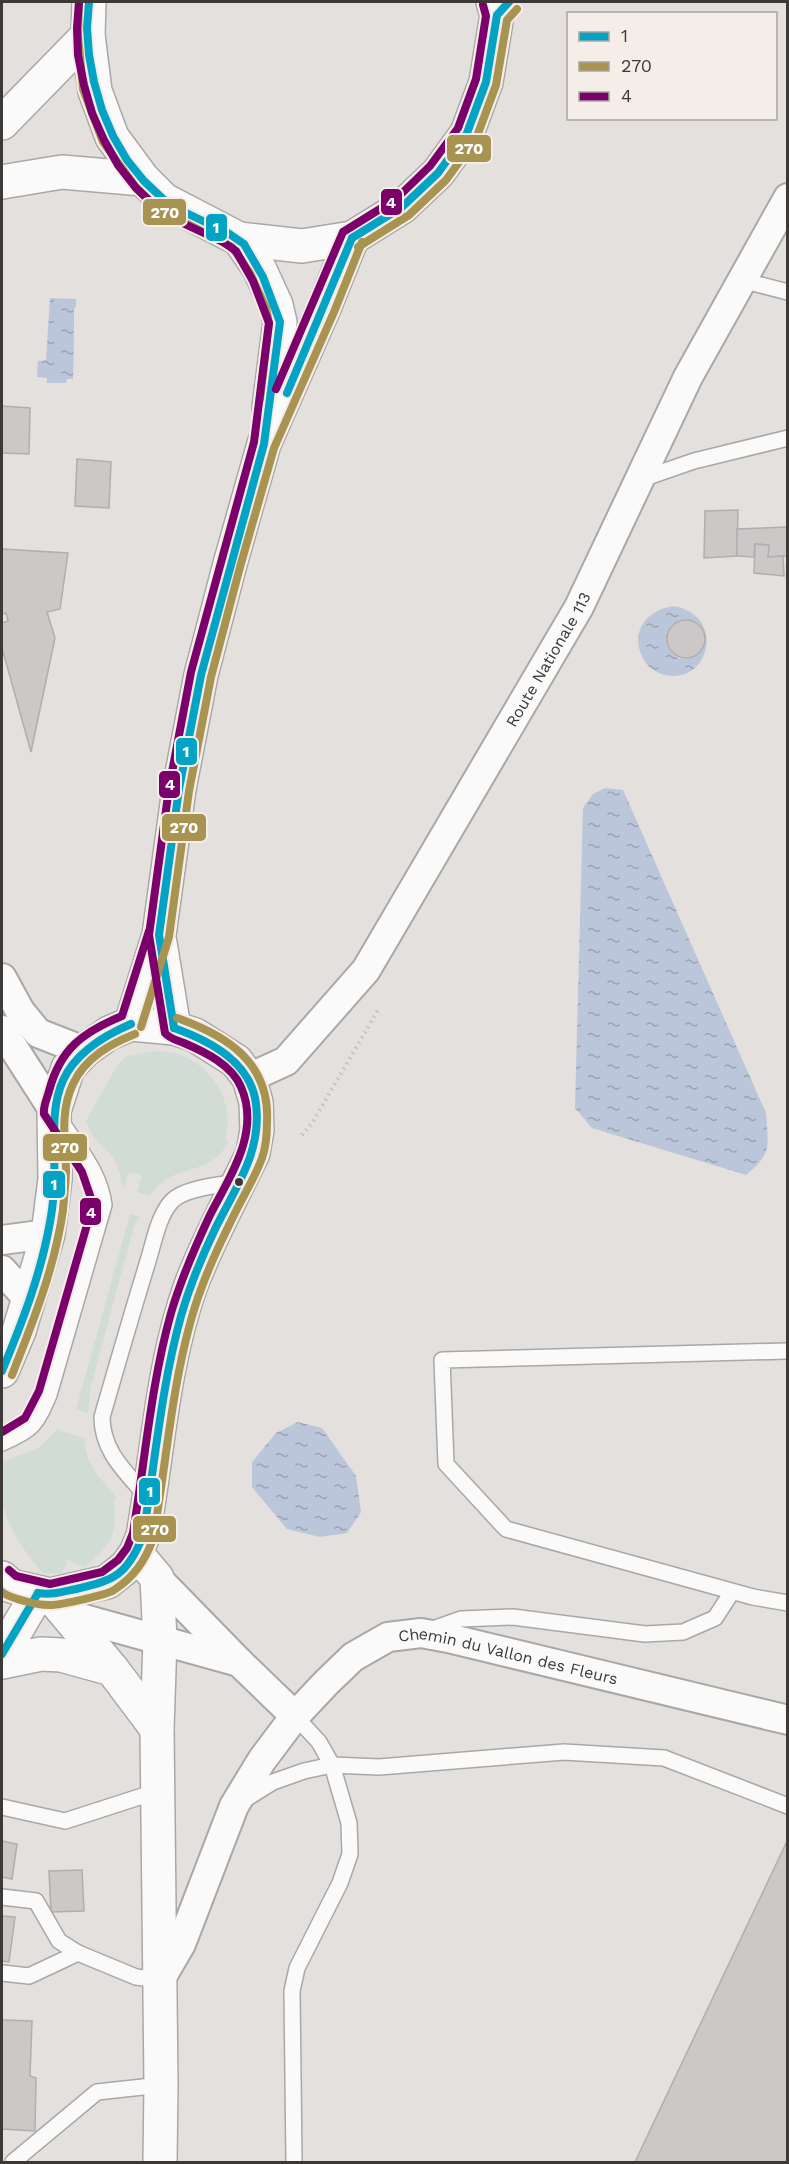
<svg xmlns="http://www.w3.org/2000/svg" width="789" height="2164" font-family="'Work Sans',sans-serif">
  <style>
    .grass { fill: #d1ddd4 }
    .water { fill: url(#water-ripples); fill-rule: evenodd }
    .building { fill: #cbc8c7; stroke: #b0aeae; stroke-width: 1.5 }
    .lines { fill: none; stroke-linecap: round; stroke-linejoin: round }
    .lane-casing { stroke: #aaa8a5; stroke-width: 18 }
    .street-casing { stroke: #aaa8a5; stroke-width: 32 }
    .secondary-casing { stroke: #aaa8a5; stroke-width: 36 }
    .path { stroke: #c1c0be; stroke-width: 4; stroke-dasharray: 1.5 4.5; stroke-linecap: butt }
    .lane { stroke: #fbfafa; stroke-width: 15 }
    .street { stroke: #fbfafa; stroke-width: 28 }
    .secondary { stroke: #fbfafa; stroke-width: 33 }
    .bus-1-casing { stroke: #f4ede8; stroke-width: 12 }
    .bus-2-casing { stroke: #f4ede8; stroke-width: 12 }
    .bus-3-casing { stroke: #f4ede8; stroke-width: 12 }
    .bus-1 { stroke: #03a3c6; stroke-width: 8 }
    .bus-2 { stroke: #a99351; stroke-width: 8 }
    .bus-3 { stroke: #7b006b; stroke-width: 8 }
    .bus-dot { fill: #3c3937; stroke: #f4ede8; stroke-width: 2 }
    .labels { text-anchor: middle; stroke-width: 6; stroke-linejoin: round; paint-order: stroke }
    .street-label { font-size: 16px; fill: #3c3937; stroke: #f4ede8 }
    .line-badge { stroke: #f4ede8; stroke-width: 2 }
    .badge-label { font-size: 16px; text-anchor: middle; font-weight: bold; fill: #fff }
  </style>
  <defs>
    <pattern id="water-ripples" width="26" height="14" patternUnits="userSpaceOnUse" patternTransform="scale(1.5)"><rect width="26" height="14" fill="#bcc6da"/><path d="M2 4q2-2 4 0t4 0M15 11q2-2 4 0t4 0" fill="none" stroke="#9aa2b2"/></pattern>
  </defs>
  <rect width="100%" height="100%" fill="#e3e0dd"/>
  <!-- grass -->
  <g class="grass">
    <path d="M 156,1051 C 202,1050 238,1096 225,1140 L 229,1142 C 205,1181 173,1160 150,1196 L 137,1192 L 142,1176 L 129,1172 L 123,1189 C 121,1178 119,1166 112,1156 C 101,1142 92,1140 86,1121 L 118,1064 L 127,1056 Z"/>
    <polygon points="130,1214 140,1217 134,1226 91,1386 88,1413 76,1410"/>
    <path d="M 59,1428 L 60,1431 L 85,1438 C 83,1462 102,1480 117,1498 L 113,1500 C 119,1534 110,1547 84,1567 L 68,1560 L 62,1573 L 43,1573 C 25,1552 7,1529 2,1500 C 0,1488 1,1474 2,1462 L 40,1447 Z"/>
  </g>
  <!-- water -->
  <g class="water">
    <path d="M 50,298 L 76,299 L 76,307 L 74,308 C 74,332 74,355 73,379 L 67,379 L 66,383 L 47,383 L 47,378 L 37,377 L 38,361 L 46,360 Z"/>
    <path d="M 673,606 C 726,614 711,685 665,675 C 658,673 651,670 646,663 C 628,636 643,611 673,606 ZM 683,621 C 728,621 690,683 669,649 C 665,641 667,633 672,626 Z"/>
    <path d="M 605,788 L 623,790 L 766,1113 C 768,1146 773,1153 746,1175 L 592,1128 L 575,1108 L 583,808 L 593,794 Z"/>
    <polygon points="298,1422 322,1428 356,1476 361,1512 347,1533 320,1537 287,1529 252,1487 252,1462 276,1433"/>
  </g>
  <!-- building -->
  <g class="building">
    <polygon points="2,406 30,408 29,454 2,453"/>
    <polygon points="77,459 111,462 109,508 75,506"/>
    <polygon points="738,510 737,556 704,558 705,511"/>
    <polygon points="788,527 788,556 768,557 769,545 755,544 754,557 737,556 737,529"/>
    <polygon points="755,544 769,545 768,557 783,556 784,576 754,573"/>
    <polygon points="2,549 68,553 60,609 47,612 55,638 31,752 2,648 2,623 8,621 6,613 2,614"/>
    <circle cx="686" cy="639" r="19"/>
    <polygon points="788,1839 788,2162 635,2162"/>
    <polygon points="2,1841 17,1844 12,1879 2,1877"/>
    <polygon points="82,1870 84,1911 51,1912 49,1871"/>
    <polygon points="2,1916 15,1917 9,1962 2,1961"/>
    <polygon points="2,2020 32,2021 30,2076 36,2078 35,2131 2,2129"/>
  </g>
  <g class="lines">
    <!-- lane casing -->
    <g class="lane-casing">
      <g id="lane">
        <polyline points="741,280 788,292"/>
        <polyline points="639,480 694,461 788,438"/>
        <polyline points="786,1351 442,1360 446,1464 506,1529 753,1597 788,1603"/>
        <path d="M 2,1443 C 33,1430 36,1425 49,1395 L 104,1205 C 100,1172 78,1148 61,1121"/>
        <path d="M 148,1498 C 126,1472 102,1452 102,1417 C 117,1365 132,1313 148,1261 C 154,1242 158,1216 172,1201 C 184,1188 220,1185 238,1182"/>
        <polyline points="430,1630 461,1619 513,1617 645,1634 683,1632 715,1618 732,1592"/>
        <polyline points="244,1800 273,1782 304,1771 332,1765 379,1767 564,1752 664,1758 788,1806"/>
        <polyline points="2,1807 65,1821 158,1791"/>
        <polyline points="2,1897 36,1901 59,1941 78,1953"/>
        <polyline points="2,1973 29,1976 78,1953 136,1977 160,1980"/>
        <polyline points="13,2162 97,2092 161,2085"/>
        <polyline points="294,2162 292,1991 297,1968 340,1883 350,1854 349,1823 332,1765 319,1742 295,1716"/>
      </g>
    </g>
    <!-- street casing -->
    <g class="street-casing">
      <g id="street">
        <polyline points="2,978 20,1011 38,1033 84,1051"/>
        <polyline points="2,1030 54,1111"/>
        <path id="s1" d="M 249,1078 L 286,1061 L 366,970 L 579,607 L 688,377 L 788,198"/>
        <polyline points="2,1240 48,1234"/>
        <polyline points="2,1270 29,1300"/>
        <path id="s2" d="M 157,1578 L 239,1662 L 295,1716 L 326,1683 L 353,1657 L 388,1637 L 421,1633 L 448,1638 L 788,1720"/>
        <polyline points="66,1614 239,1662"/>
        <polyline points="160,1980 181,1944 234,1806 262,1760 295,1716"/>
      </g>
    </g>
    <!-- secondary casing -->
    <g class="secondary-casing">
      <g id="secondary">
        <polyline points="89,2 88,35 95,91 112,137 143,179 164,200 239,239 302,246 352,238 402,207 438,173 467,133 486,82 497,15 493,2"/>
        <polyline points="2,123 88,35"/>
        <polyline points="2,182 62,172 143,179"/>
        <polyline points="239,239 259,268 276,305 280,322 269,407"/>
        <polyline points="160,943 174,1028"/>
        <polyline points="131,1024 159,935 179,789 201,675 230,564 264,444 324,308 352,238"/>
        <path d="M 2,1371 L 19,1331 L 48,1234 L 55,1179 L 54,1111 L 68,1068 L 84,1051 L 109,1033 L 131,1024 L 174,1028 L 195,1035 L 236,1061 L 249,1078 L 256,1102 L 257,1130 L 253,1153 C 232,1197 208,1240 191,1285 C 162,1366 158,1452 143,1536 L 136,1553 L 126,1567 L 107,1582 L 50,1595 L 11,1586 L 2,1578"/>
        <polyline points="136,1553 157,1578 160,1640 157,1729 161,2085 160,2162"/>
        <polyline points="50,1595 112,1669 157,1729"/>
        <polyline points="2,1654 38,1593"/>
        <polyline points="2,1662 41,1654 61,1655 112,1669"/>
      </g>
    </g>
    <!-- path -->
    <polyline class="path" points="302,1135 312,1123 378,1010"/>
    <!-- lane -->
    <use href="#lane" class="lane"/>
    <!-- street -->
    <use href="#street" class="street"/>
    <!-- secondary -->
    <use href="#secondary" class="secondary"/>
    <!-- bus-1 casing -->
    <g class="bus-1-casing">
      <g id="bus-1">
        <polyline points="89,2 87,28 89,55 94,82 102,110 113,136 127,160 144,181 163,199 180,210 228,233 244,244 263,277 280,322 264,444 201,675 179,789 159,935 174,1028"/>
        <polyline points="352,238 402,207 438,173 467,133 486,82 497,15 509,2"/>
        <polyline points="287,393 352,238"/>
        <path d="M 2,1371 C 22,1323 41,1274 50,1222 C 67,1133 21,1071 131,1024"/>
        <path d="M 38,1593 C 52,1595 62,1592 76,1589 C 115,1580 127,1575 143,1536 C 155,1463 161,1388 181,1316 C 190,1285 202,1256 216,1227 C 236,1187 262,1151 256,1104 C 251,1062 210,1041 174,1028"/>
        <polyline points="2,1654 38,1593"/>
      </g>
    </g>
    <!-- bus-2 casing -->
    <g class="bus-2-casing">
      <g id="bus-2">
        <polyline points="79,2 78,36 83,89 103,142 135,186 157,208 232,247 250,273 266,308 269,323 260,399"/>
        <polyline points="358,247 409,215 446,180 476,139 496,85 507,20 517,9"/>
        <polyline points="141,1027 169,937 189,791 211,677 240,567 274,448 334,312 362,242"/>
        <path d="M 12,1375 C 33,1322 55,1267 63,1210 C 64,1196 66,1183 66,1169 C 65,1140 60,1111 73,1084 C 85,1058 110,1044 135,1034"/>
        <path d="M 2,1592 C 9,1598 40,1606 51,1605 C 60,1605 107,1595 114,1590 C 134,1577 145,1561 153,1539 C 166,1466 171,1391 191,1320 C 202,1280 220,1243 238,1207 C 246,1191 256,1175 262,1158 C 266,1147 267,1133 267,1122 C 270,1063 228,1036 177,1018"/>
      </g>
    </g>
    <!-- bus-3 casing -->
    <g class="bus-3-casing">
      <g id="bus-3">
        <polyline points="276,389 343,232 396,199 430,166 458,128 476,79 486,16 483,5"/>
        <path d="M 2,1432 L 25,1418 L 39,1391 L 93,1204 L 82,1172 L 44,1114 C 43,1106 47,1099 49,1091 C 60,1049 83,1032 122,1016 L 149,931"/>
        <path d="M 9,1570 L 16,1576 L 50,1584 L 102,1572 L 118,1560 L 127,1548 L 133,1533 C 145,1460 151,1384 171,1313 C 181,1279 195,1247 210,1215 C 230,1176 261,1132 241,1087 C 232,1065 205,1052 184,1043 C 177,1040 170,1039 165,1033 L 149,935 L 169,788 L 191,672 L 254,442 L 269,323 L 253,281 L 236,251 L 223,242 L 176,220 L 157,208 L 136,188 L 118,165 L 104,140 L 92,113 L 84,85 L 78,55 L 77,28 L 79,2"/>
      </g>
    </g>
    <!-- bus-1 -->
    <use href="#bus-1" class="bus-1"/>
    <!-- bus-2 -->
    <use href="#bus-2" class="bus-2"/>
    <!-- bus-3 -->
    <use href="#bus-3" class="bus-3"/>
  </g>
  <!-- markers -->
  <circle class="bus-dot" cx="239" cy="1182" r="5"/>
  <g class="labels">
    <!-- street labels -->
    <g class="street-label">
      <text dy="6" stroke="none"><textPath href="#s1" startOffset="522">Route Nationale 113</textPath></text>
      <text dy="6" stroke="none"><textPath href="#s2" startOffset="441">Chemin du Vallon des Fleurs</textPath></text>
    </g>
  </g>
  <g class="line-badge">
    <rect x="446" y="134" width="46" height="29" rx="6" fill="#a99351"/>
    <rect x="380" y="188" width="23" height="28" rx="6" fill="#7b006b"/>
    <rect x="142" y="198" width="45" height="28" rx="6" fill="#a99351"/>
    <rect x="205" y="213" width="23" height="29" rx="6" fill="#03a3c6"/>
    <rect x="175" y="737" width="23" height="29" rx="6" fill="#03a3c6"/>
    <rect x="158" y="770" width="23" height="29" rx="6" fill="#7b006b"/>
    <rect x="161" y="813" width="46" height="29" rx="6" fill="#a99351"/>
    <rect x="42" y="1133" width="46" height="29" rx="6" fill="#a99351"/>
    <rect x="42" y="1170" width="24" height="29" rx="6" fill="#03a3c6"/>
    <rect x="79" y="1197" width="23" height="29" rx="6" fill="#7b006b"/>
    <rect x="138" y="1477" width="23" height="29" rx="6" fill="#03a3c6"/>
    <rect x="132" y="1515" width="45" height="28" rx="6" fill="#a99351"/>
  </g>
  <g class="badge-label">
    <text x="469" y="154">270</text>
    <text x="391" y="208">4</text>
    <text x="165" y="218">270</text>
    <text x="216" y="233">1</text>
    <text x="186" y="757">1</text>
    <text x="170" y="790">4</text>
    <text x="184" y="833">270</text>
    <text x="65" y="1153">270</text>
    <text x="54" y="1190">1</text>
    <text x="91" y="1218">4</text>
    <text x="150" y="1497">1</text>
    <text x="155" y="1535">270</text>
  </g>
  <!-- border -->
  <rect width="789" height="2164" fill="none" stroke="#3c3937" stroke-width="6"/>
  <!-- legend -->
  <rect x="567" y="12" width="210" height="108" fill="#f4ede8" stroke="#aaa5a1" stroke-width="1.5"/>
  <rect x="579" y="32" width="30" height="9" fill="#03a3c6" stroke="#aaa5a1" stroke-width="1.5"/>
  <text x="621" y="42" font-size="18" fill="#3c3937">1</text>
  <rect x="579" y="62" width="30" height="9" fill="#a99351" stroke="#aaa5a1" stroke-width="1.5"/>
  <text x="621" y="72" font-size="18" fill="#3c3937">270</text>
  <rect x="579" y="92" width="30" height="9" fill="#7b006b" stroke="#aaa5a1" stroke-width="1.5"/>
  <text x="621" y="102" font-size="18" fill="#3c3937">4</text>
</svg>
